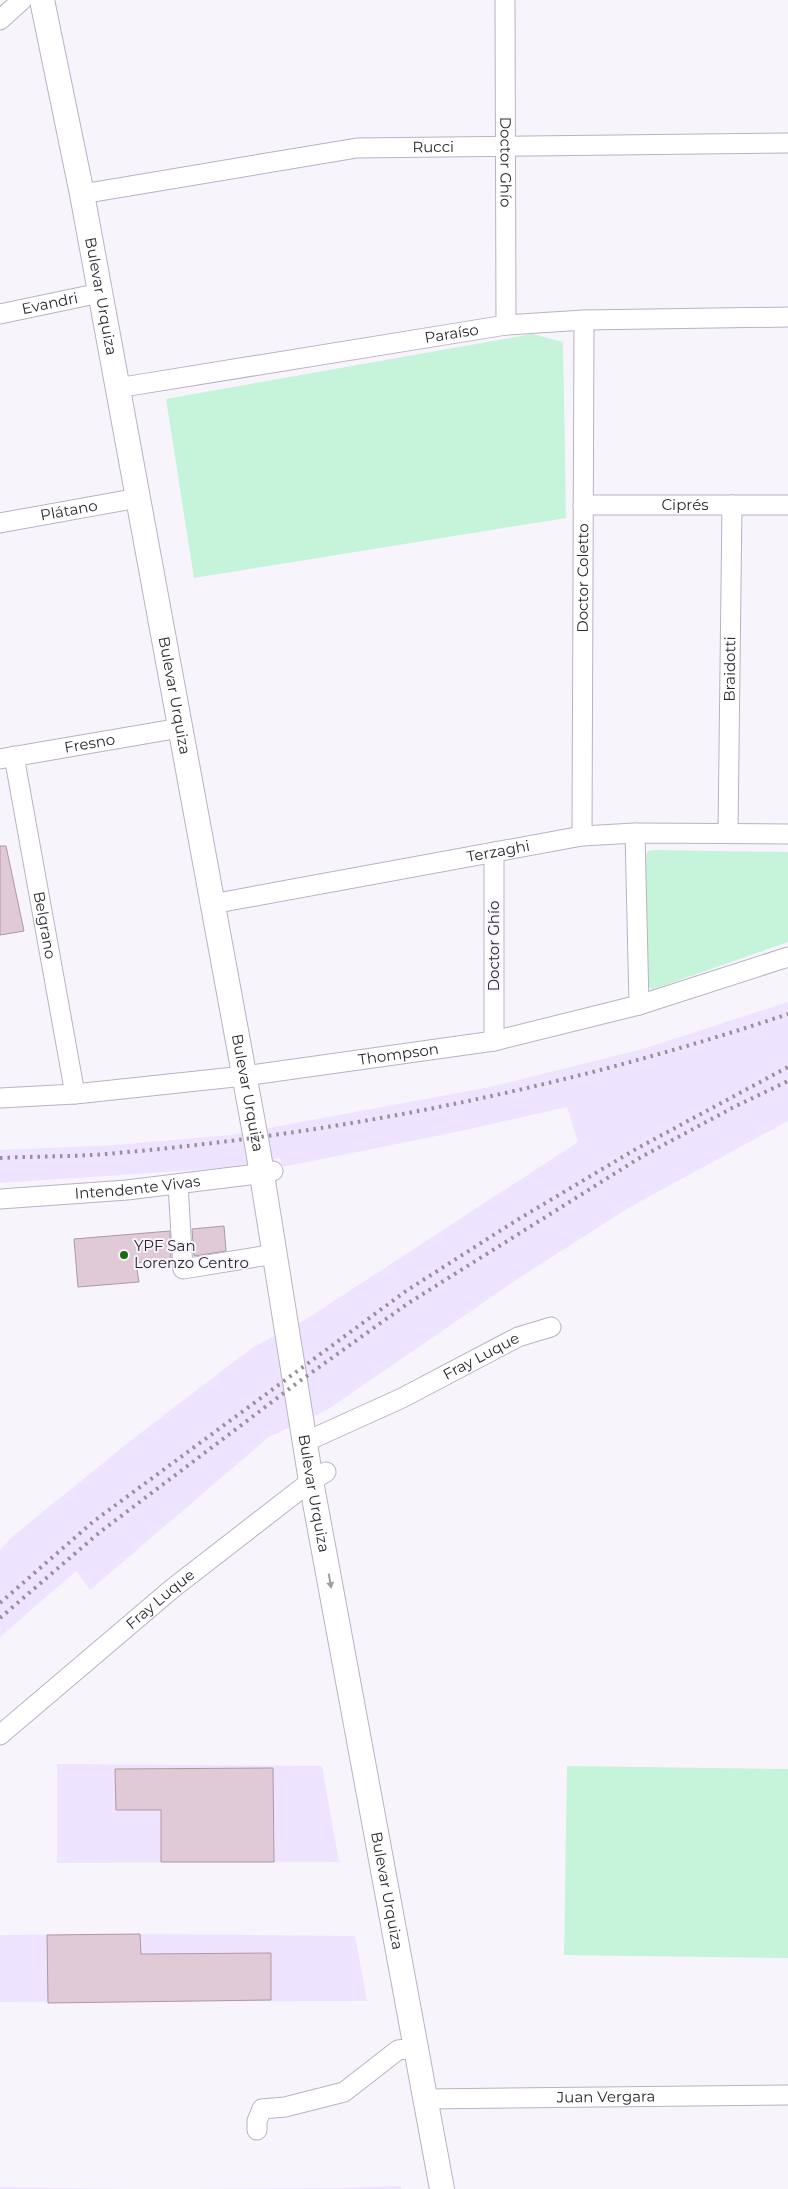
<svg xmlns="http://www.w3.org/2000/svg" width="788" height="2189" font-family="Montserrat,sans-serif">
  <style>
    .built { fill: #eee4ff }
    .green { fill: #c5f4da }
    .building { fill: #dfcad5; stroke: #ad99a3 }
    .lines { fill: none; stroke-linecap: round; stroke-linejoin: round }
    .minor-casing { stroke: #b9b2c4; stroke-width: 21 }
    .major-casing { stroke: #b9b2c4; stroke-width: 26 }
    .minor { stroke: #fff; stroke-width: 19 }
    .major { stroke: #fff; stroke-width: 24 }
    .rail { stroke: #949198; stroke-width: 4; stroke-dasharray: 2.5 5; stroke-linecap: butt }
    .oneway { fill: #a09ea1 }
    .poi-dot { fill: #1b6c11; stroke: #f7f4fc; stroke-width: 2 }
    .labels { text-anchor: middle; stroke-width: 4; stroke-linejoin: round; paint-order: stroke }
    .street-label { font-size: 15px; fill: #2b282f; stroke: #f7f4fc }
    .poi-label { font-size: 15px; fill: #2b282f; stroke: #f7f4fc; text-anchor: start }
  </style>
  <rect width="100%" height="100%" fill="#f7f4fc"/>
  <!-- built -->
  <g class="built">
    <polygon points="788,1002 788,1121 630,1207 522,1276 327,1410 269,1437 90,1590 76,1571 0,1637 0,1550 13,1536 134,1438 252,1348 308,1318 578,1142 567,1107 451,1133 282,1167 280,1158 227,1168 0,1183 0,1150 116,1145 231,1135 490,1087 643,1049"/>
    <polygon points="57,1764 322,1766 339,1862 57,1863"/>
    <polygon points="140,1934 355,1936 367,2001 0,2002 0,1935"/>
    <polygon points="401,2186 401,2189 199,2189 337,2188"/>
    <polygon points="0,2187 125,2189 0,2189"/>
  </g>
  <!-- green -->
  <g class="green">
    <polygon points="532,334 563,342 566,518 194,578 166,399"/>
    <polygon points="653,850 788,852 788,942 651,990 646,982 644,861 648,851"/>
    <polygon points="567,1766 788,1769 788,1958 564,1955"/>
  </g>
  <!-- building -->
  <g class="building">
    <polygon points="0,846 6,846 24,931 0,935"/>
    <polygon points="224,1226 226,1251 194,1256 192,1229"/>
    <polygon points="170,1231 171,1260 136,1263 139,1282 78,1287 74,1239"/>
    <polygon points="273,1768 274,1862 161,1862 161,1810 116,1810 115,1769"/>
    <polygon points="140,1934 141,1954 271,1953 271,2000 48,2003 47,1935"/>
  </g>
  <g class="lines">
    <!-- minor casing -->
    <g class="minor-casing">
      <g id="minor">
        <path id="s1" d="M 505,0 L 506,325"/>
        <polyline points="0,20 22,0"/>
        <path id="s2" d="M 82,194 L 357,148 L 788,143"/>
        <path id="s3" d="M 0,314 L 100,293"/>
        <path id="s4" d="M 117,388 L 506,325 L 584,320 L 788,317"/>
        <path id="s5" d="M 583,505 L 788,505"/>
        <path id="s6" d="M 0,523 L 138,498"/>
        <path id="s7" d="M 14,756 L 75,1094"/>
        <path id="s8" d="M 0,759 L 180,728"/>
        <polyline points="635,833 639,1005"/>
        <path id="s9" d="M 728,833 L 732,505"/>
        <path id="s10" d="M 582,836 L 584,320"/>
        <path id="s11" d="M 212,904 L 582,836 L 635,833 L 788,834"/>
        <polyline points="494,1041 494,852"/>
        <path id="s12" d="M 0,1098 L 75,1094 L 244,1076 L 494,1041 L 639,1005 L 788,957"/>
        <polyline points="178,1184 183,1269 275,1254"/>
        <path id="s13" d="M 0,1199 L 127,1190 L 249,1175 L 273,1171"/>
        <path id="s14" d="M 305,1442 L 402,1398 L 518,1337 L 551,1327"/>
        <path id="s15" d="M 0,1735 L 173,1588 L 311,1481 L 326,1472"/>
        <path id="s16" d="M 425,2099 L 788,2095"/>
        <polyline points="257,2130 257,2121 262,2109 285,2107 344,2092 398,2050 416,2048"/>
      </g>
    </g>
    <!-- major casing -->
    <g class="major-casing">
      <g id="major">
        <path id="s17" d="M 42,0 L 82,194 L 258,1150 L 311,1481 L 442,2189"/>
      </g>
    </g>
    <!-- minor -->
    <use href="#minor" class="minor"/>
    <!-- major -->
    <use href="#major" class="major"/>
    <!-- rail -->
    <g class="rail">
      <path d="M 0,1158 C 39,1156 78,1157 117,1153 C 344,1133 572,1087 788,1014"/>
      <polyline points="0,1603 94,1521 406,1291 517,1220 636,1149 788,1067"/>
      <polyline points="0,1618 100,1532 297,1383 407,1304 641,1157 734,1107 788,1081"/>
    </g>
  </g>
  <!-- one-way arrows -->
  <defs><path id="oneway-solid" d="M-6-.8H1V-3.2L6.5 0L1 3.2V.8H-6Z" transform="scale(1.25)"/></defs>
  <use class="oneway" href="#oneway-solid" transform="translate(330 1581) rotate(80)"/>
  <!-- markers -->
  <circle class="poi-dot" cx="124" cy="1255" r="5"/>
  <g class="labels">
    <!-- street labels -->
    <g class="street-label">
      <text dy="5" stroke="none"><textPath href="#s2" startOffset="355">Rucci</textPath></text>
      <text dy="5" stroke="none"><textPath href="#s1" startOffset="162">Doctor Ghío</textPath></text>
      <text dy="5" stroke="none"><textPath href="#s17" startOffset="302">Bulevar Urquiza</textPath></text>
      <text dy="5" stroke="none"><textPath href="#s3" startOffset="51">Evandri</textPath></text>
      <text dy="5" stroke="none"><textPath href="#s4" startOffset="339">Paraíso</textPath></text>
      <text dy="5" stroke="none"><textPath href="#s5" startOffset="102">Ciprés</textPath></text>
      <text dy="5" stroke="none"><textPath href="#s6" startOffset="70">Plátano</textPath></text>
      <text dy="5" stroke="none"><textPath href="#s10" startOffset="258">Doctor Coletto</textPath></text>
      <text dy="5" stroke="none"><textPath href="#s9" startOffset="164">Braidotti</textPath></text>
      <text dy="5" stroke="none"><textPath href="#s17" startOffset="708">Bulevar Urquiza</textPath></text>
      <text dy="5" stroke="none"><textPath href="#s8" startOffset="91">Fresno</textPath></text>
      <text dy="5" stroke="none"><textPath href="#s11" startOffset="291">Terzaghi</textPath></text>
      <text dy="5" stroke="none"><textPath href="#s7" startOffset="172">Belgrano</textPath></text>
      <text transform="translate(494 946) rotate(-90)" y="5">Doctor Ghío</text>
      <text dy="5" stroke="none"><textPath href="#s12" startOffset="401">Thompson</textPath></text>
      <text dy="5" stroke="none"><textPath href="#s17" startOffset="1112">Bulevar Urquiza</textPath></text>
      <text dy="5" stroke="none"><textPath href="#s13" startOffset="138">Intendente Vivas</textPath></text>
      <text dy="5" stroke="none"><textPath href="#s14" startOffset="196">Fray Luque</textPath></text>
      <text dy="5" stroke="none"><textPath href="#s17" startOffset="1518">Bulevar Urquiza</textPath></text>
      <text dy="5" stroke="none"><textPath href="#s15" startOffset="210">Fray Luque</textPath></text>
      <text dy="5" stroke="none"><textPath href="#s17" startOffset="1922">Bulevar Urquiza</textPath></text>
      <text dy="5" stroke="none"><textPath href="#s16" startOffset="181">Juan Vergara</textPath></text>
    </g>
    <!-- poi labels -->
    <g class="poi-label">
      <text x="134" y="1251">YPF San<tspan x="134" dy="17">Lorenzo Centro</tspan></text>
    </g>
  </g>
</svg>
